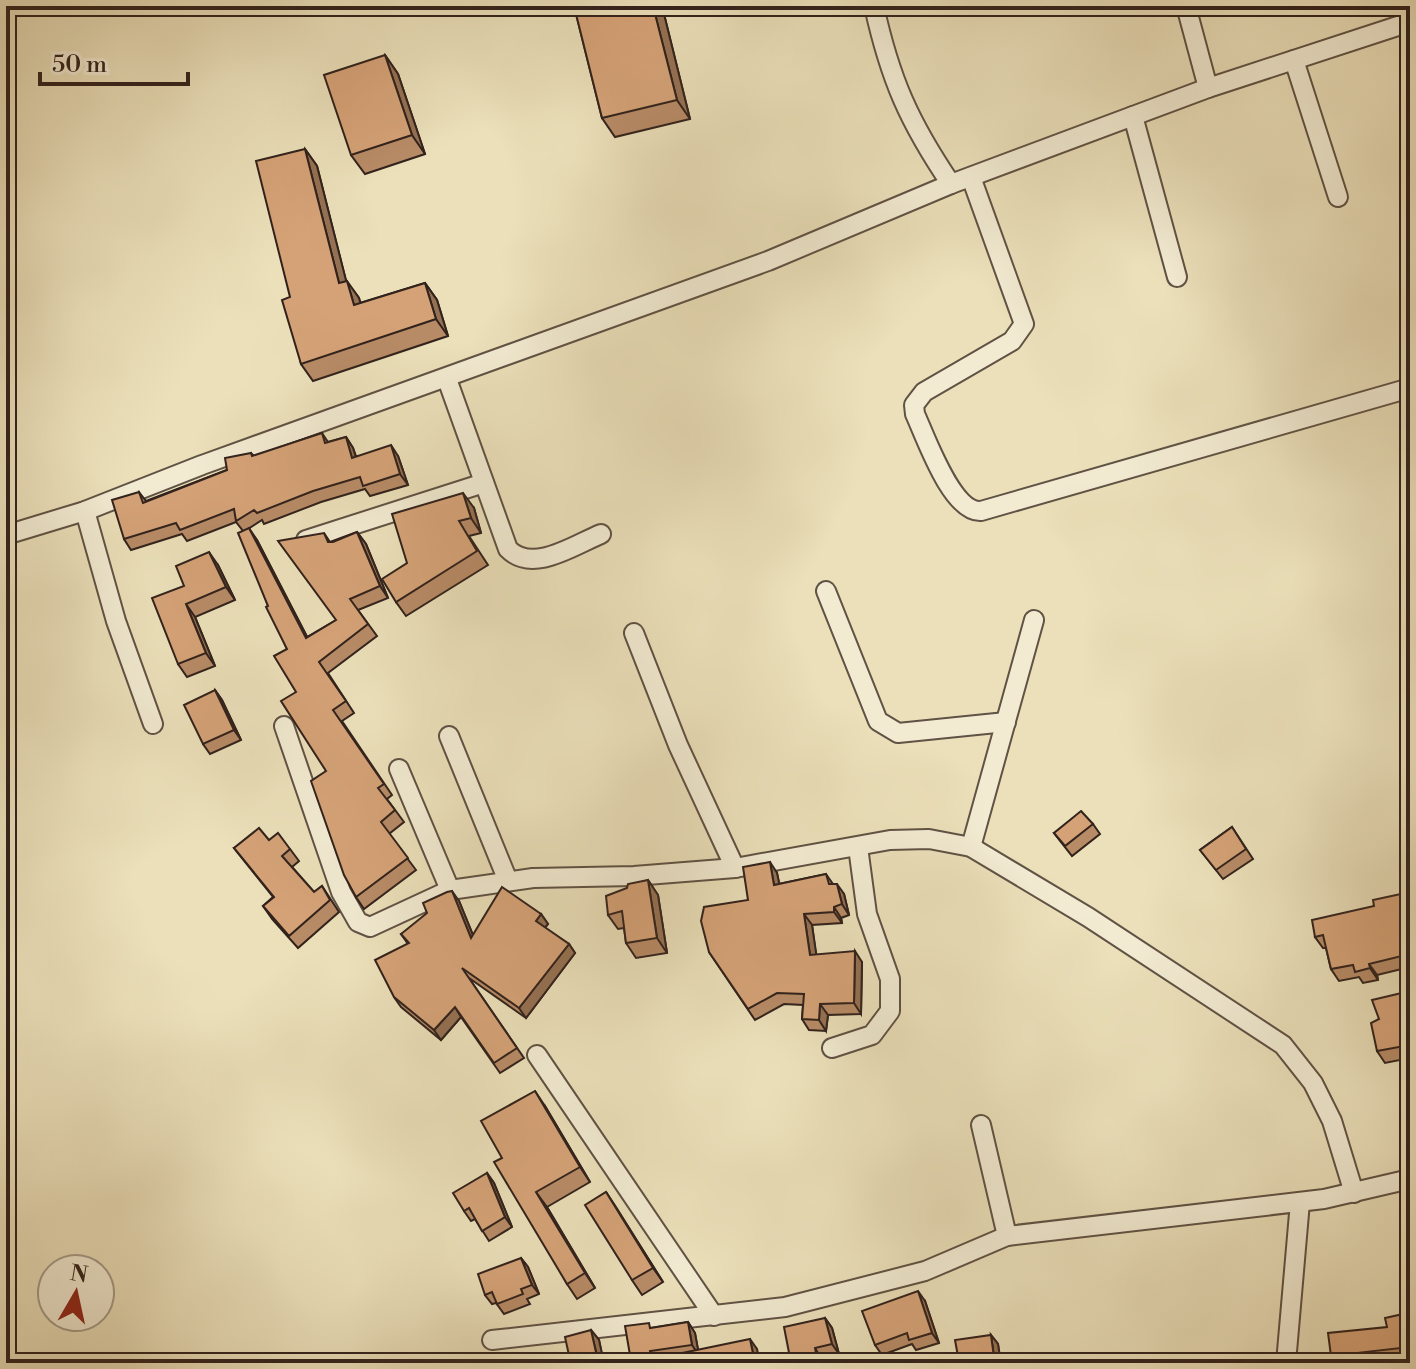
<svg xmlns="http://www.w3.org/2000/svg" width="1416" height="1369" font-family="'Libre Bodoni',serif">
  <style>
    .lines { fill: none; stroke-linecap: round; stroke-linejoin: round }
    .street-casing { stroke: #605244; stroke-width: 22 }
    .street { stroke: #f2ebd2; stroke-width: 18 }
    .wall { fill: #b78b66; stroke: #31221c; stroke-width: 2 }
    .shaded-wall { fill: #957153; stroke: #31221c; stroke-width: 2 }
    .building { fill: #d5a277; stroke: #31221c; stroke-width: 2 }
  </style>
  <rect width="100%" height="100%" fill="#ebe0ba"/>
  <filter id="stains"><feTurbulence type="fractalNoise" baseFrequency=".0025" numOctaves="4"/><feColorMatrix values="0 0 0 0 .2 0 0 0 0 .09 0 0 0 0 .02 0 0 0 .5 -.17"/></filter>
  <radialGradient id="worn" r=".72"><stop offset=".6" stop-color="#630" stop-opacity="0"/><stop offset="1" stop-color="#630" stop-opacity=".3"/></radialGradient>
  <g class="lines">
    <!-- street casing -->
    <g class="street-casing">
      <g id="street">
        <path d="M 874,6 C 890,79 909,122 951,184"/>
        <polyline points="1186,6 1208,88"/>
        <polyline points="1294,60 1338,197"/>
        <polyline points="1133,116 1177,277"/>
        <path d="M 971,177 L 1024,324 L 1012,341 L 924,392 L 914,405 L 915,414 C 926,438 952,513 981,511 L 1410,388"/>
        <path d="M 447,379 L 508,549 C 533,574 574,545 601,534"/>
        <polyline points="85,511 116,621 153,724"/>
        <polyline points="6,535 85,511 202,465 768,261 951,184 1208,88 1410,22"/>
        <polyline points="306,540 484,483"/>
        <polyline points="826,591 878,721 898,733 1006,722"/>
        <polyline points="634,633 678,745 735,868"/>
        <polyline points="284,726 341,892 358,922 370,927 450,890 533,878 634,876 735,868 890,840 929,839 971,847 1088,917 1283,1045 1313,1083 1332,1121 1354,1193"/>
        <polyline points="449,736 508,881"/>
        <polyline points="399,769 450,890"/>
        <polyline points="971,847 1034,620"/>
        <polyline points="832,1048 872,1035 890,1011 890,979 867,914 858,847"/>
        <polyline points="537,1055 714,1316"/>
        <polyline points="981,1125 1007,1236"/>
        <polyline points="492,1340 785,1307 925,1271 1007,1236 1324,1199 1410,1179"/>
        <polyline points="1286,1363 1300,1202"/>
      </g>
    </g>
    <!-- street -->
    <use href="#street" class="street"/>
  </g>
  <!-- wall -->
  <g class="wall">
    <polygon points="574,6 662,6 690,119 615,137 602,118"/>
    <polygon points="385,55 398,74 425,154 365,174 351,155"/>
    <polygon points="305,149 317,166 346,281 359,298 360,303 425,283 437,300 448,336 313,381 301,364 290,297"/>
    <polygon points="322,433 328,442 346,437 353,448 356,456 398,456 408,485 370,496 365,489 321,502 264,524 262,520 248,529 257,540 307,637 336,620 324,533 330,542 357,532 366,544 388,598 358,610 377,636 328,673 354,713 342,721 392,795 387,799 404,822 389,834 416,870 364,909 356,897 326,771 296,692 287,649 268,606 243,531 236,522 187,541 182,534 131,550 124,539 139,492 146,501 227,470 251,453 254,456"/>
    <polygon points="474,508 481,533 469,536 488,565 406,616 396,602 407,563"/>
    <polygon points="218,565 235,600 195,617 215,666 187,677 178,664 184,586"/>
    <polygon points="215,690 222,700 241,740 210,754 203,744"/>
    <polygon points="1093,824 1100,834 1072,856 1054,833"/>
    <polygon points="1232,827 1253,859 1223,879 1200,850"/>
    <polygon points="269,840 290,849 299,861 292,867 314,892 322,886 339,912 298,948 272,919 263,906 273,897 234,848"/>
    <polygon points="777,873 779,884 826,874 833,884 844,894 849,915 841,918 842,923 812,925 816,955 862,962 861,1014 828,1015 826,1031 809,1030 802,1019 803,1005 784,1004 755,1020 709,952 748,900"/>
    <polygon points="648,880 658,895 667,953 636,958 626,943 624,928 618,929 608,915 627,888"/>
    <polygon points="1410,892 1410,967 1377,975 1378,980 1363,983 1359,977 1339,981 1331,969 1326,948 1323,948 1315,937 1374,906"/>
    <polygon points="459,901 473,935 541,914 548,924 545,928 569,944 575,953 526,1018 469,978 524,1058 500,1073 461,1017 441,1040 401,1007 394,997 408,944 401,934"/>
    <polygon points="1410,991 1410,1058 1385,1063 1377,1051 1379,1019"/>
    <polygon points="545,1106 590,1182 547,1207 595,1288 577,1299 567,1284 502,1158"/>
    <polygon points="487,1173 494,1183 512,1227 489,1241 475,1219 471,1221 464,1211"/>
    <polygon points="606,1192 663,1282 642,1295 632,1280"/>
    <polygon points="521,1258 528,1267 539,1294 527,1299 530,1304 504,1314 496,1303 492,1304 485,1295"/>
    <polygon points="925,1301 939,1343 916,1350 912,1344 882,1355 875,1345"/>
    <polygon points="825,1318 832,1328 839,1354 791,1363"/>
    <polygon points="688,1322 695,1333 698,1350 757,1349 683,1358 658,1362 658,1363 572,1363 570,1360 591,1330 599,1340 603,1360 630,1355 652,1328"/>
    <polygon points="1410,1324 1410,1357 1363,1363 1336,1363 1331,1356 1387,1327"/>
    <polygon points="991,1335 998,1344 1000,1361 1025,1357 1029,1363 959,1363"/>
  </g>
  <!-- shaded-wall -->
  <g class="shaded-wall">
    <polygon points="653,6 662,6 690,119 677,100"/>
    <polygon points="385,55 398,74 425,154 412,135"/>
    <polygon points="305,149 317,166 351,300 339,283"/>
    <polygon points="347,281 359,298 366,322 354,305"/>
    <polygon points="425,283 437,300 448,336 436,319"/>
    <polygon points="346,437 353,448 359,468 352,458"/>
    <polygon points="391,445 398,456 408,485 400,474"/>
    <polygon points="463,493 474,508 481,533 471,518"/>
    <polygon points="249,528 257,540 314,650 306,638"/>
    <polygon points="357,532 366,544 388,598 380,586"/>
    <polygon points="209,552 218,565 235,600 226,587"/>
    <polygon points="186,604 195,617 215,666 206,653"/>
    <polygon points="215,690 222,700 241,740 234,730"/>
    <polygon points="770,862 777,873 782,896 774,885"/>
    <polygon points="648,880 658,895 667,953 657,938"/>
    <polygon points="837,884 844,894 849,915 842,904"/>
    <polygon points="452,891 459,901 478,948 471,938"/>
    <polygon points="834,907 841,918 842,923 834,912"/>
    <polygon points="541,914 548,924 542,931 536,921"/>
    <polygon points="804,914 812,925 818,966 810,955"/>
    <polygon points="569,944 575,953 526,1018 519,1008"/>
    <polygon points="855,951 862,962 861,1014 854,1003"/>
    <polygon points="1369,964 1377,975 1378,980 1370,968"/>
    <polygon points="820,1004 828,1015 826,1031 819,1020"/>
    <polygon points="455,1007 461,1017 441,1040 434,1030"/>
    <polygon points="535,1091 545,1106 590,1182 580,1167"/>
    <polygon points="487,1173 494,1183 512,1227 505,1217"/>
    <polygon points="536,1192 547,1207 595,1288 585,1273"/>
    <polygon points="606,1192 616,1207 663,1282 653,1268"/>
    <polygon points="521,1258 528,1267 539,1294 532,1285"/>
    <polygon points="918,1291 925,1301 939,1343 932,1333"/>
    <polygon points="1403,1314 1410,1324 1410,1346"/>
    <polygon points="825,1318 832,1328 839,1354 832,1344"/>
    <polygon points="688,1322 695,1333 699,1355 692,1345"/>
    <polygon points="591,1330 599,1340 604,1363 598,1361"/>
    <polygon points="991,1335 998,1344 1001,1363 998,1363 994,1357"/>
    <polygon points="750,1339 757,1349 760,1363 755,1363"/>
    <polygon points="815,1348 821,1358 823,1363 818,1363"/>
    <polygon points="650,1351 658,1362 658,1363 652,1363"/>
  </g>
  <!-- building -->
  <g class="building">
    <polygon points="574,6 653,6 677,100 602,118"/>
    <polygon points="385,55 412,135 351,155 324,75"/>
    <polygon points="305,149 339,283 347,281 354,305 425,283 436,319 301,364 282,300 290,297 256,161"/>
    <polygon points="322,433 325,443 346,437 352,458 391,445 400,474 363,486 360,477 313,491 257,513 254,510 236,521 234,509 180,530 176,523 124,539 112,500 139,492 143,503 227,470 225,458 251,453 252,456"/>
    <polygon points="463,493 471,518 459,521 477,551 396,602 382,579 407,563 392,514"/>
    <polygon points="249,528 306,638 336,620 278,541 324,533 328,542 333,542 357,532 380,586 350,599 368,624 319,662 346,701 333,710 384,784 378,788 395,810 381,822 408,858 356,897 344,875 311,781 326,771 281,701 296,692 274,656 287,649 266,607 268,606 238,533"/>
    <polygon points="209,552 226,587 186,604 206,653 178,664 152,598 184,586 176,566"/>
    <polygon points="215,690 234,730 203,744 184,705"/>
    <polygon points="1081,811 1093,824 1065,846 1054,833"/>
    <polygon points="1232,827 1246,849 1216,870 1200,850"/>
    <polygon points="259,828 269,840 278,833 290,849 282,856 314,892 322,886 330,900 289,936 263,906 274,897 234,848"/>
    <polygon points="770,862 774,885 826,874 829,884 837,884 842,904 834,907 834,912 804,914 810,955 855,951 854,1003 820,1004 819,1020 802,1019 804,994 777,993 748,1009 709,952 701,921 704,907 748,900 743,867"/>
    <polygon points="648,880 657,938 626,943 622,911 608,915 606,896 627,888 628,884"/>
    <polygon points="502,887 541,914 536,921 569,944 519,1008 462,968 517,1048 494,1063 455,1007 434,1030 394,997 375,960 409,943 401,934 427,913 423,903 447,892 452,891 471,938"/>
    <polygon points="1410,892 1410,954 1369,964 1370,968 1355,972 1353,965 1331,969 1323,935 1315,937 1312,920 1374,906 1373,900"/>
    <polygon points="1410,991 1410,1045 1377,1051 1371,1023 1379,1019 1372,1000"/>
    <polygon points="535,1091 580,1167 536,1192 585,1273 567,1284 494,1162 502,1158 481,1121"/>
    <polygon points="487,1173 505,1217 482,1231 469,1208 464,1211 453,1193"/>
    <polygon points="606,1192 653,1268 632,1280 585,1205"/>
    <polygon points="521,1258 532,1285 521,1289 523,1294 497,1304 492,1292 485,1295 478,1274"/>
    <polygon points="918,1291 932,1333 909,1340 907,1333 875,1345 862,1311"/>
    <polygon points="1403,1314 1410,1347 1331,1356 1328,1333 1387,1327 1385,1318"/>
    <polygon points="825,1318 832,1344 815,1348 818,1363 791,1363 784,1327"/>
    <polygon points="688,1322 692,1345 650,1351 652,1363 584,1363 582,1357 570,1360 565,1337 591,1330 598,1361 630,1355 625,1326 649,1323 650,1328"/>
    <polygon points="991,1335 994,1357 959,1362 955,1340"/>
    <polygon points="750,1339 755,1363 684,1363 682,1353"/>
    <polygon points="1025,1357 1026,1363 993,1363"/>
  </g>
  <!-- margin -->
  <rect width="1416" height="1369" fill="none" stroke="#ebe0ba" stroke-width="32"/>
  <rect x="8" y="8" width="1400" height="1353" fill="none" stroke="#31221c" stroke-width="4"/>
  <rect x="16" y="16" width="1384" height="1337" fill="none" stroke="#31221c" stroke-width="2"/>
  <!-- north arrow -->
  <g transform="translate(76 1293) rotate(9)"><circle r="38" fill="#f2ebd2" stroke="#a59b89" stroke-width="2"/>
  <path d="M0-6L14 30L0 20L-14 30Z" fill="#8f2418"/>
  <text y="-12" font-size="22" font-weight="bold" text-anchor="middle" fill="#31221c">N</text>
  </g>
  <!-- scale -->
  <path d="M40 72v12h148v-12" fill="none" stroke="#31221c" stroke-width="4"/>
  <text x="52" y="72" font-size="24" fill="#31221c" stroke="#f2ebd2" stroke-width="6" paint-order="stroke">50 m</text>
  <rect width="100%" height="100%" filter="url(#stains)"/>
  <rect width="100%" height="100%" fill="url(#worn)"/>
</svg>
